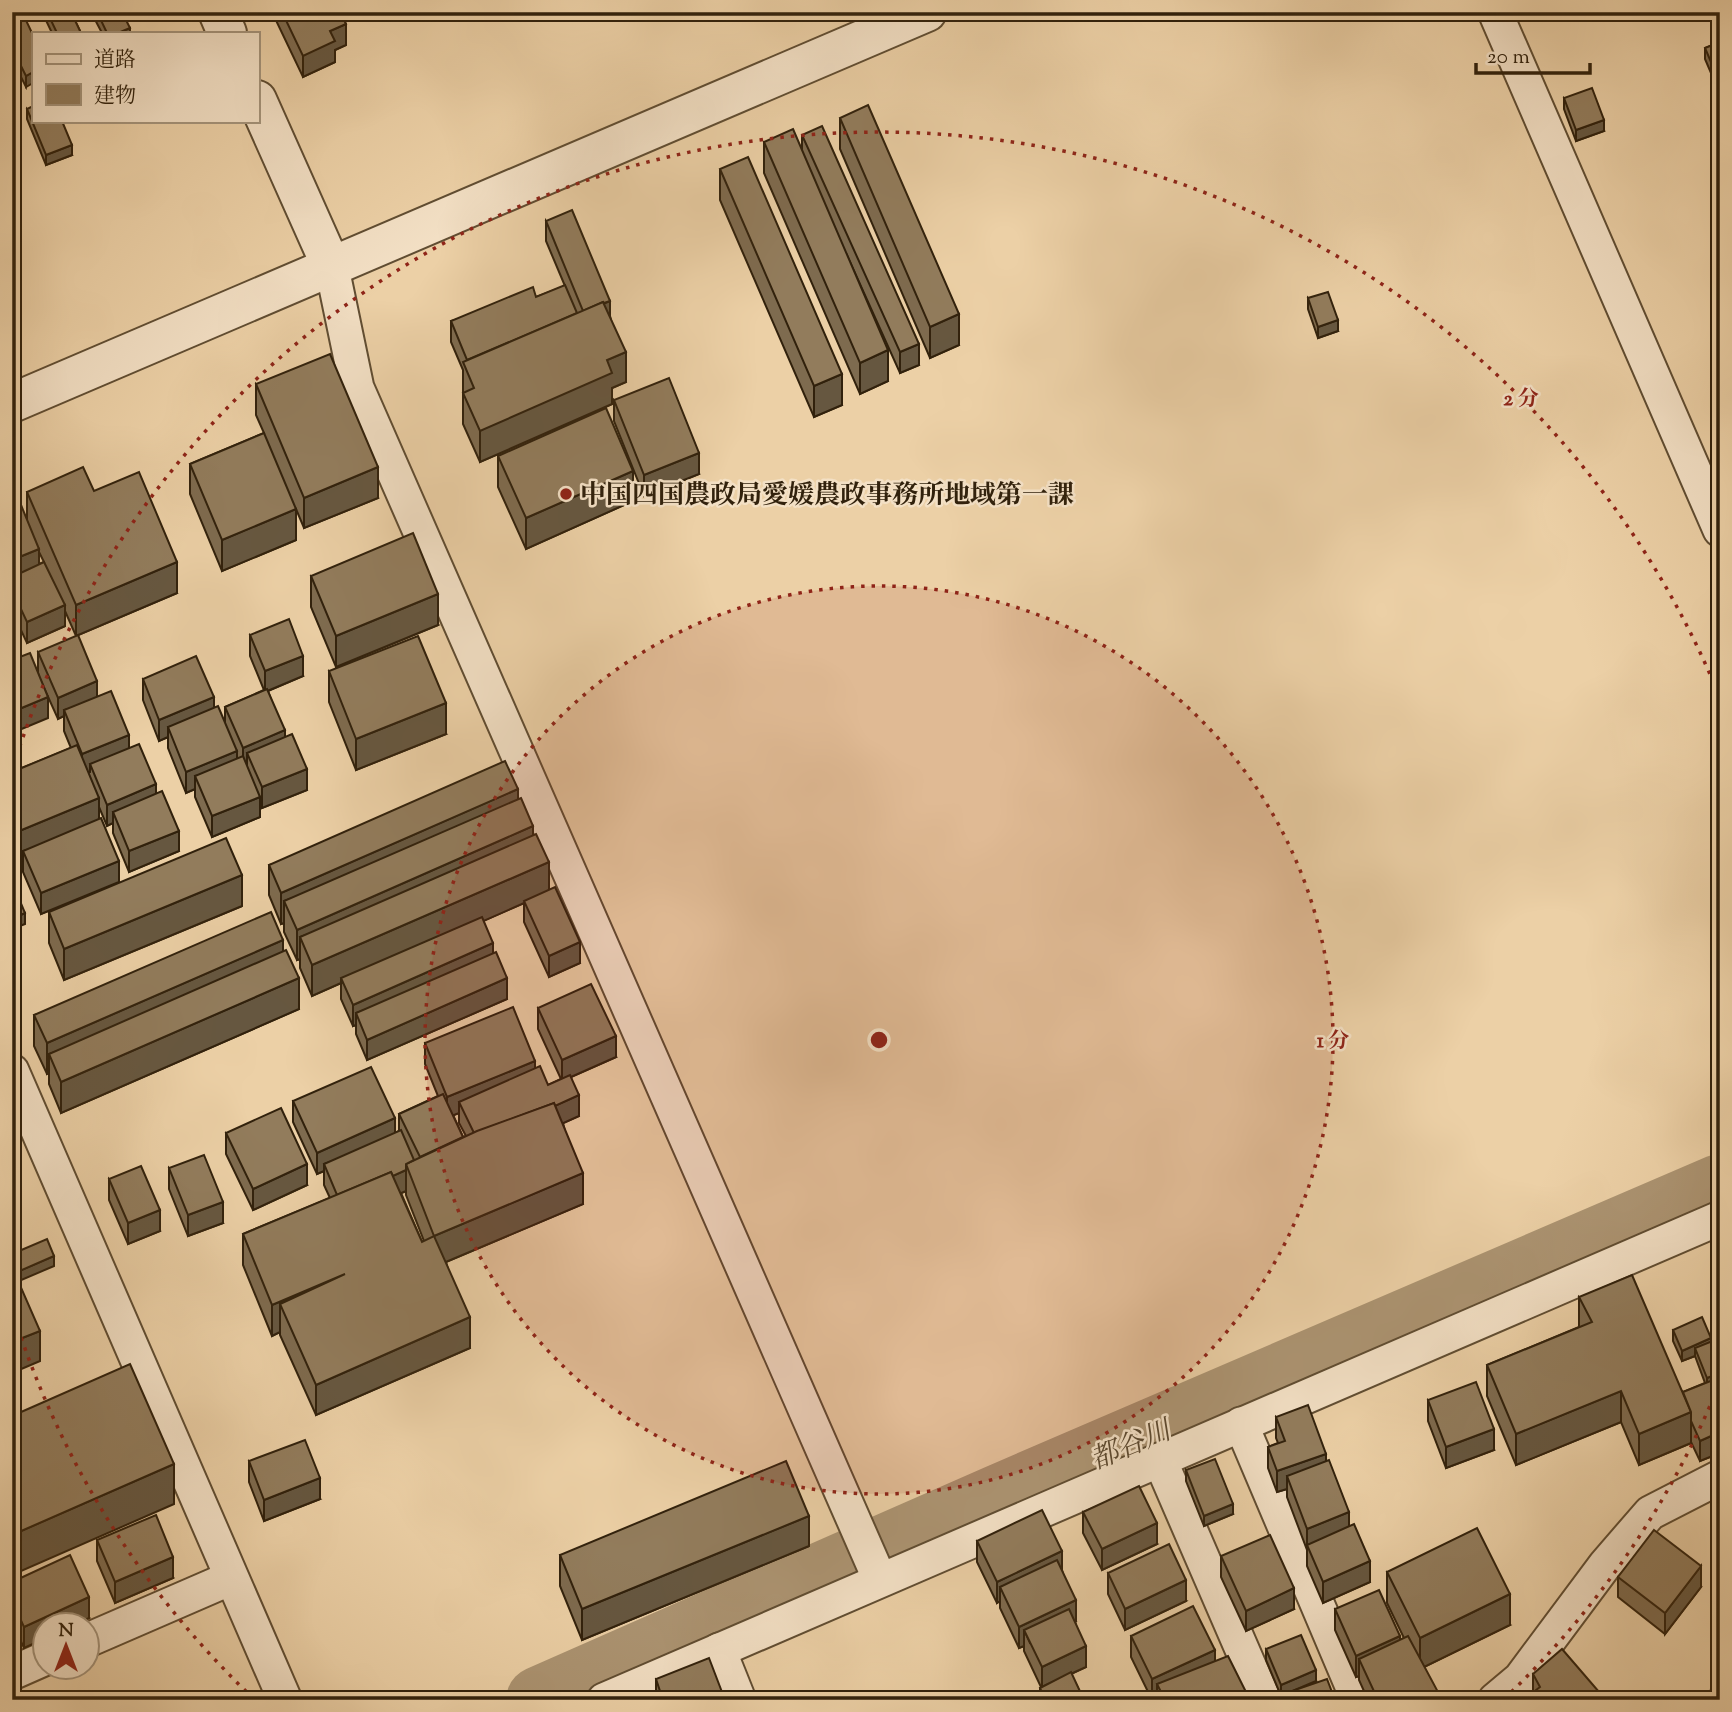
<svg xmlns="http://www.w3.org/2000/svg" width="1732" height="1712" font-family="'Sorts Mill Goudy','Noto Serif JP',serif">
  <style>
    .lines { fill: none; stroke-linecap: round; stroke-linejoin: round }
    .river { stroke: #ac9472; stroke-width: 68 }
    .minor-casing { stroke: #604d32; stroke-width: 37 }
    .tertiary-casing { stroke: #604d32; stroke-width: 42 }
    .minor { stroke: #f3e0c5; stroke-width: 33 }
    .tertiary { stroke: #f3e0c5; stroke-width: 38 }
    .wall { fill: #7e6b4f; stroke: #31210c; stroke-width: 2; fill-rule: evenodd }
    .shaded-wall { fill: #665740; stroke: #31210c; stroke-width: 2 }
    .building { fill: #927c5c; stroke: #31210c; stroke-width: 2 }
    .ring { fill: none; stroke: #8f2418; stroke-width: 3.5; stroke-dasharray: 3.5 7 }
    .poi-dot { fill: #8f2418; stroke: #f3e0c5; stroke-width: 2.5 }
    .labels { text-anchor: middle; stroke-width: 5; stroke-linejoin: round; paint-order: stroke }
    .poi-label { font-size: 26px; font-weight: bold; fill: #31210c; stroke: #f3e0c5; text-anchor: start }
    .water-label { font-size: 28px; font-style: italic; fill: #5c4930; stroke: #f3e0c5 }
    .centre { fill: #8f2418; stroke: #f3e0c5; stroke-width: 3.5 }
    .ring-label { font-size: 21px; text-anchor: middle; font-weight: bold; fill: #8f2418; stroke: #f3e0c5; stroke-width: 5; stroke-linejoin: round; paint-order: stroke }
  </style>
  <rect width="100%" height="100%" fill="#ecd0a6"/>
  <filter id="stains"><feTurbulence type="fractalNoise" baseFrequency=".00286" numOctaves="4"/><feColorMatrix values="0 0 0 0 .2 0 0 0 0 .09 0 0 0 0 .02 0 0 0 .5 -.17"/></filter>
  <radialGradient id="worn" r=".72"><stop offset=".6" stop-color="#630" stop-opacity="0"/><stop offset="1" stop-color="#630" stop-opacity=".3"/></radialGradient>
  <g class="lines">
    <!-- river -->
    <polyline class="river" points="540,1700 997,1499 1720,1188"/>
    <!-- minor casing -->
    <g class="minor-casing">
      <g id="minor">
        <polyline points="1495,12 1720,530"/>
        <polyline points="332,268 357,388 880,1580"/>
        <polyline points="12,1071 285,1700"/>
        <polyline points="1241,1424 1358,1700"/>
        <polyline points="1160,1460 1264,1700"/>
        <polyline points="88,1640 231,1578"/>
        <polyline points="719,1650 739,1700"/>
        <polyline points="12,1673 46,1658"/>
        <polyline points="604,1700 1720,1218"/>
        <polyline points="1495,1700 1520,1679 1605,1565 1650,1513 1720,1477"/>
      </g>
    </g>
    <!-- tertiary casing -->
    <g class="tertiary-casing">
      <g id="tertiary">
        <polyline points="218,12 227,33"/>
        <polyline points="257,100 332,268"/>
        <polyline points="12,403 927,12"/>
      </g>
    </g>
    <!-- minor -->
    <use href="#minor" class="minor"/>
    <!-- tertiary -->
    <use href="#tertiary" class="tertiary"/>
  </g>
  <!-- wall -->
  <g class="wall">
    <polygon points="12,12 33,35 26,87 12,59"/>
    <polygon points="42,12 71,12 81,33 52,33"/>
    <polygon points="91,12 122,12 130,33 102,33"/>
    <polygon points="272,12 340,12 346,45 335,50 335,62 303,77"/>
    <polygon points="1720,42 1720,94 1705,59 1705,48"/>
    <polygon points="1564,98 1604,131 1576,141 1564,109"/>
    <polygon points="27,109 72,155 46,165 27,119"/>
    <polygon points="840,118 959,345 930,358 840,149"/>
    <polygon points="802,135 919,365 900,373 846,253 888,381 860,394 764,173 764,142 802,151"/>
    <polygon points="720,169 842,405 814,417 720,200"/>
    <polygon points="546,221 610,316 626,382 612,388 612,404 480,462 463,424 463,370 451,342 451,321 536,297 565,286 546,241"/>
    <polygon points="1308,298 1338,331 1318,338 1308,309"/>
    <polygon points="256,384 378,498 304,528 296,509 296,540 222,571 190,494 190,464 264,433 256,415"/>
    <polygon points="614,400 699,474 644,496 614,421"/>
    <polygon points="498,456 633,501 526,549 498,487"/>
    <path d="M 12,487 L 17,507 L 27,519 L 27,492 L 94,491 L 177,593 L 76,636 L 65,611 L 65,626 L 27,643 L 12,611 ZM 39,552 L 44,562 L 39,564 Z"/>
    <polygon points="311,576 438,625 336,667 311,607"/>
    <polygon points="250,635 303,676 268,691 285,737 307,790 262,808 260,803 260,817 212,837 195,797 195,789 186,793 168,748 168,737 159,741 143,700 143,679 214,708 225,722 225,707 264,690 250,656"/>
    <polygon points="38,652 97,696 156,793 179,851 129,872 113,833 113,823 107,826 99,807 99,819 119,882 41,914 23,872 23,860 12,865 12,772 71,748 64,731 64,716 58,719 40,679 48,718 38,673"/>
    <polygon points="329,671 446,734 356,770 329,702"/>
    <polygon points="518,799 533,835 549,890 580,963 549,977 524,922 524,903 483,921 507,999 367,1060 356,1034 356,1025 353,1026 341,999 341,983 312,996 300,968 300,959 297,960 284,932 284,923 281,924 269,895 269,865"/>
    <polygon points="242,906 64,980 49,943 49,912"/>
    <polygon points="283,951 299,1009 61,1113 49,1084 49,1073 47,1074 34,1046 34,1015"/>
    <path d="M 538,1008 L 616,1057 L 571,1077 L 579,1116 L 563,1123 L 583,1204 L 446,1262 L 470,1348 L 316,1415 L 280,1335 L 280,1332 L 272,1336 L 243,1265 L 243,1234 L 330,1198 L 324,1185 L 324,1171 L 317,1174 L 293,1122 L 293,1101 L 395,1133 L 399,1131 L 399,1114 L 438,1096 L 425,1064 L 425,1043 L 535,1068 L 548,1085 L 561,1079 L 538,1029 ZM 459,1113 L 459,1123 L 466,1136 L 463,1137 L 453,1115 ZM 406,1191 L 406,1195 L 424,1241 L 422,1242 L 401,1193 Z"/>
    <polygon points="226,1133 307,1185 253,1210 226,1154"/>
    <polygon points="169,1168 223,1223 188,1236 169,1189"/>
    <polygon points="109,1179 160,1231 128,1244 109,1200"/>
    <polygon points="1579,1297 1683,1392 1705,1383 1695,1356 1682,1361 1673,1341 1673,1330 1711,1342 1720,1338 1720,1383 1715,1385 1720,1397 1720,1453 1700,1461 1691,1442 1691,1443 1639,1465 1621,1422 1516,1465 1487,1396 1487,1365 1579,1327"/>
    <polygon points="1428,1400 1494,1450 1446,1468 1428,1421"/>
    <polygon points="1276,1417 1326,1461 1349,1527 1370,1582 1323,1603 1307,1566 1307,1550 1287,1497 1287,1489 1277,1492 1268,1468 1268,1447 1278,1443 1276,1438"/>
    <polygon points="249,1461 320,1499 264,1521 249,1482"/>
    <polygon points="1186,1470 1233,1514 1204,1526 1186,1481"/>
    <polygon points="1083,1512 1157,1544 1102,1570 1083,1533"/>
    <polygon points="97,1540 173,1578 115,1603 97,1561"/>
    <polygon points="977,1541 1062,1570 1076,1621 1075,1621 1086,1667 1071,1674 1084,1700 1040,1700 1040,1688 1041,1687 1024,1651 1024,1646 1019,1648 1000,1608 1000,1601 997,1603 977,1562"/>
    <polygon points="809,1546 582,1640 560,1586 560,1555"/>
    <polygon points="1221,1556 1294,1609 1246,1631 1221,1577"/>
    <polygon points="1387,1572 1510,1625 1424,1667 1438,1700 1368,1700 1359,1680 1359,1676 1356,1677 1335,1630 1335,1609 1400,1640 1404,1638 1387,1603"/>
    <polygon points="1108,1573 1186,1601 1125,1630 1108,1594"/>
    <polygon points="1618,1577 1701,1587 1665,1634 1618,1597"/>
    <polygon points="12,1582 89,1618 74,1625 46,1625 24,1648 12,1622"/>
    <polygon points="1131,1636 1215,1661 1250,1700 1157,1700 1157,1698 1152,1700 1131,1657"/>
    <polygon points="1266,1649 1316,1681 1292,1691 1335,1700 1289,1700 1289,1692 1281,1696 1266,1660"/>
    <polygon points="1720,1671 1720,1700 1711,1700 1711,1689"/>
    <polygon points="1533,1674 1606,1700 1533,1693"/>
    <polygon points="656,1679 725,1700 656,1700"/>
  </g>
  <!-- shaded-wall -->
  <g class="shaded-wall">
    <polygon points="346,24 346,45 335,50 335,62 303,77 303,56 330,31"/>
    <polygon points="130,28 130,33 118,33"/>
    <polygon points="33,72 33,83 26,87 26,76"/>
    <polygon points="1604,120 1604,131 1576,141 1576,130"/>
    <polygon points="72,145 72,155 46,165 46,155"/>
    <polygon points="610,301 610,322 584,312"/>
    <polygon points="959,314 959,345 930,358 930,327"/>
    <polygon points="1338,320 1338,331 1318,338 1318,327"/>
    <polygon points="919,344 919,365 900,373 900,352"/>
    <polygon points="888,350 888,381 860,394 860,363"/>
    <polygon points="626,352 626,382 612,388 612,404 480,462 480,431 607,360"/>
    <polygon points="842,374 842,405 814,417 814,386"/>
    <polygon points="699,453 699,474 644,496 644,475"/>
    <polygon points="378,467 378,498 304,528 304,498"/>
    <polygon points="633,471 633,501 526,549 526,518"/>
    <polygon points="17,496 17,517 12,519 12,498"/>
    <polygon points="296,509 296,540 222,571 222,540"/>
    <polygon points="39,549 39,569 12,581 12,560"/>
    <polygon points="177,562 177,593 76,636 76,605"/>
    <polygon points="438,594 438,625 336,667 336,636"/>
    <polygon points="65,605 65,626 27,643 27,622"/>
    <polygon points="303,656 303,676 265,692 265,671"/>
    <polygon points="97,681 97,702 64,710 64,716 58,719 58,698"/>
    <polygon points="48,697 48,718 12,733 12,712"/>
    <polygon points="214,697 214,718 168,727 168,737 159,741 159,720"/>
    <polygon points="446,703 446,734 356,770 356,739"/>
    <polygon points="285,730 285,751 247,753 247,767 243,769 243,748"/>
    <polygon points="129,735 129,756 90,764 90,772 82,775 82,754"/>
    <polygon points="237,751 237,771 195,776 195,789 186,793 186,772"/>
    <polygon points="307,769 307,790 262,808 262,787"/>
    <polygon points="156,784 156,805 113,812 113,823 107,826 107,805"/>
    <polygon points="518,789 518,820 284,901 284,923 281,924 281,893"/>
    <polygon points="260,797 260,817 212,837 212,816"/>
    <polygon points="99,798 99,829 23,851 23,860 12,865 12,834"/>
    <polygon points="533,826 533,856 300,937 300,959 297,960 297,930"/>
    <polygon points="179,831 179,851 129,872 129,851"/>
    <polygon points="119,861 119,882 41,914 41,893"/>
    <polygon points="549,862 549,892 343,983 341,978 341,983 312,996 312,965"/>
    <polygon points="242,875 242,906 64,980 64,949"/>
    <polygon points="25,913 25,924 12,929 12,919"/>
    <polygon points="283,940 283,970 49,1054 49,1073 47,1074 47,1043"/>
    <polygon points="580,942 580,963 549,977 549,956"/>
    <polygon points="493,943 493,964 356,1013 356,1025 353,1026 353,1005"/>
    <polygon points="299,978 299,1009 61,1113 61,1082"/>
    <polygon points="507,978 507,999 367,1060 367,1040"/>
    <polygon points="616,1036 616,1057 562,1081 562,1060"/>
    <polygon points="535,1061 535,1082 459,1102 459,1113 447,1118 447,1097"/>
    <polygon points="579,1095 579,1116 477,1162 477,1141"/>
    <polygon points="395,1118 395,1139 324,1164 324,1171 317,1174 317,1153"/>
    <polygon points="307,1164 307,1185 253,1210 253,1189"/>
    <polygon points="406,1170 406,1191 339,1220 339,1199"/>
    <polygon points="583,1173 583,1204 434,1267 434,1236"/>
    <polygon points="16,1197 16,1218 12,1219 12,1198"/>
    <polygon points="223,1202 223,1223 188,1236 188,1215"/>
    <polygon points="160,1210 160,1231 128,1244 128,1223"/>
    <polygon points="54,1256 54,1266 12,1284 12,1274"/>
    <polygon points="345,1274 280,1304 280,1332 272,1336 272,1305"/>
    <polygon points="470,1317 470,1348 316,1415 316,1385"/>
    <polygon points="40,1331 40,1361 12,1373 12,1342"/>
    <polygon points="1711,1338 1711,1349 1695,1348 1695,1356 1682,1361 1682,1351"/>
    <polygon points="1720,1373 1720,1383 1707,1388 1707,1378"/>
    <polygon points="1621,1391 1621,1422 1516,1465 1516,1434"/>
    <polygon points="1691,1412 1691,1443 1639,1465 1639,1434"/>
    <polygon points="1494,1429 1494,1450 1446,1468 1446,1447"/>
    <polygon points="1720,1432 1720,1453 1700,1461 1700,1441"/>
    <polygon points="1326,1454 1326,1475 1287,1476 1287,1489 1277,1492 1277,1471"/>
    <polygon points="174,1464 174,1504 12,1575 12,1535"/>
    <polygon points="320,1478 320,1499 264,1521 264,1500"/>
    <polygon points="1233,1504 1233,1514 1204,1526 1204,1516"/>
    <polygon points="1349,1512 1349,1533 1307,1545 1307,1550 1307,1529"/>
    <polygon points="809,1516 809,1546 582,1640 582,1609"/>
    <polygon points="1157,1523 1157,1544 1102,1570 1102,1549"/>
    <polygon points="1062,1551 1062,1572 1000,1587 1000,1601 997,1603 997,1582"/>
    <polygon points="173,1557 173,1578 115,1603 115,1582"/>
    <polygon points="1370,1561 1370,1582 1323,1603 1323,1582"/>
    <polygon points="1701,1566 1701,1587 1665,1634 1665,1613"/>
    <polygon points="1186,1580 1186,1601 1125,1630 1125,1609"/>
    <polygon points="1294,1588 1294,1609 1246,1631 1246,1611"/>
    <polygon points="1510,1594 1510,1625 1420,1669 1420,1638"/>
    <polygon points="89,1597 89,1618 74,1625 46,1625 46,1638 24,1648 24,1627"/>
    <polygon points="1076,1600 1076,1621 1030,1643 1024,1630 1024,1646 1019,1648 1019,1627"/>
    <polygon points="1400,1636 1400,1657 1359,1659 1359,1676 1356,1677 1356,1656"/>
    <polygon points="1086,1646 1086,1667 1042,1687 1042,1667"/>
    <polygon points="1215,1650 1215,1670 1157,1684 1157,1698 1152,1700 1152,1679"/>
    <polygon points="1316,1670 1316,1681 1281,1696 1281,1685"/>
    <polygon points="1438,1692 1438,1700 1424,1700"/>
  </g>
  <!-- building -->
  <g class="building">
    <polygon points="12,12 22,12 33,35 33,72 26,76 12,48"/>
    <polygon points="47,12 71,12 81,33 57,33"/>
    <polygon points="97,12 122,12 130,28 118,33 107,33"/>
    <polygon points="282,12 340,12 346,24 330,31 335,41 303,56"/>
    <polygon points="1720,42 1720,83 1705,48"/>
    <polygon points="1592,88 1604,120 1576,130 1564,98"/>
    <polygon points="868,105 959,314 930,327 840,118"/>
    <polygon points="33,106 33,121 62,121 72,145 46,155 27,109"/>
    <polygon points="822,126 919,344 900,352 802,135"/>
    <polygon points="793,129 888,350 860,363 764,142"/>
    <polygon points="748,157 842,374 814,386 720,169"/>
    <polygon points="572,210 610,301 604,303 603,302 583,311 546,221"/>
    <polygon points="565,285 577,313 467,360 451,321 533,287 536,297"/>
    <polygon points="1328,292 1338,320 1318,327 1308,298"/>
    <polygon points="603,302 626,352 607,360 612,373 480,431 463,393 474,388 463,362"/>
    <polygon points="330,354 378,467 304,498 256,384"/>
    <polygon points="669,378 699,453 644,475 614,400"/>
    <polygon points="606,408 633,471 526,518 498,456"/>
    <polygon points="264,433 296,509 222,540 190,464"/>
    <polygon points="83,467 94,491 139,472 177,562 76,605 27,492"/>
    <polygon points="12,487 17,496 12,498"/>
    <polygon points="21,505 39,549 12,560 12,509"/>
    <polygon points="413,533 438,594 336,636 311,576"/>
    <polygon points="44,562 65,605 27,622 12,590 12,577"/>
    <polygon points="289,619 303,656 265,671 250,635"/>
    <polygon points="78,635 97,681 58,698 38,652"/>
    <polygon points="418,636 446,703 356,739 329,671"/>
    <polygon points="30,653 48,697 12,712 12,660"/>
    <polygon points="196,656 214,697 159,720 143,679"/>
    <polygon points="267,689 285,730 243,748 225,707"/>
    <polygon points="111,691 129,735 82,754 64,710"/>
    <polygon points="218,706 237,751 186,772 168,727"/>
    <polygon points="292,734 307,769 262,787 247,753"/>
    <polygon points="139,744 156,784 107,805 90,764"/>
    <polygon points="77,745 99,798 12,834 12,772"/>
    <polygon points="243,756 260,797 212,816 195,776"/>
    <polygon points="505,761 518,789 281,893 269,865"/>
    <polygon points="162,791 179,831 129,851 113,812"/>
    <polygon points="521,798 533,826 297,930 284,901"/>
    <polygon points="101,818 119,861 41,893 23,851"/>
    <polygon points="536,834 549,862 312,965 300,937"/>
    <polygon points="226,838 242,875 64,949 49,912"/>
    <polygon points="12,882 25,913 12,919"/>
    <polygon points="555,887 580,942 549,956 524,901"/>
    <polygon points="271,912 283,940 47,1043 34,1015"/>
    <polygon points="482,917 493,943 353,1005 341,978"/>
    <polygon points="286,950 299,978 61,1082 49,1054"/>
    <polygon points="496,952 507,978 367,1040 356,1013"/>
    <polygon points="591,984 616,1036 562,1060 538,1008"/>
    <polygon points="513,1007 535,1061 447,1097 425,1043"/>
    <polygon points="540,1066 548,1085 570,1075 579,1095 555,1106 554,1103 474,1133 459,1102"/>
    <polygon points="371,1067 395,1118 317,1153 293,1101"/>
    <polygon points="443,1094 463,1137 420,1157 399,1114"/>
    <polygon points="554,1103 583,1173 434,1236 406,1164 477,1131"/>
    <polygon points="281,1108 307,1164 253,1189 226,1133"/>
    <polygon points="401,1130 414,1160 406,1164 406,1170 393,1176 391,1172 337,1195 324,1164"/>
    <polygon points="204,1155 223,1202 188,1215 169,1168"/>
    <polygon points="141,1166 160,1210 128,1223 109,1179"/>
    <polygon points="391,1172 422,1242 434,1236 470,1317 316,1385 280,1304 345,1274 272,1305 243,1234"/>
    <polygon points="12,1188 16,1197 12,1198"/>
    <polygon points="47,1239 54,1256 15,1273 12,1267 12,1254"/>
    <polygon points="12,1267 40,1331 12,1342"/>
    <polygon points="1632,1275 1691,1412 1639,1434 1621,1391 1516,1434 1487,1365 1592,1322 1579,1297"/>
    <polygon points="1702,1317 1711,1338 1682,1351 1673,1330"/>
    <polygon points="1720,1338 1720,1373 1707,1378 1695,1348"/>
    <polygon points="130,1364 174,1464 12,1535 12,1416"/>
    <polygon points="1713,1380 1720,1397 1720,1432 1700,1441 1691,1421 1691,1412 1683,1392"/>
    <polygon points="1476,1382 1494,1429 1446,1447 1428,1400"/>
    <polygon points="1308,1405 1326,1454 1277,1471 1268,1447 1285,1441 1276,1417"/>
    <polygon points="305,1440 320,1478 264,1500 249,1461"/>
    <polygon points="1215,1459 1233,1504 1204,1516 1186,1470"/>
    <polygon points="1329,1460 1349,1512 1307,1529 1287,1476"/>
    <polygon points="786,1461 809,1516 582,1609 560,1555"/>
    <polygon points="1139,1486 1157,1523 1102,1549 1083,1512"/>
    <polygon points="1042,1510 1062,1551 997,1582 977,1541"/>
    <polygon points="156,1515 173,1557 115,1582 97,1540"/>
    <polygon points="1354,1524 1370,1561 1323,1582 1307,1545"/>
    <polygon points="1477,1528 1510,1594 1420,1638 1387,1572"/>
    <polygon points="1654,1530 1701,1566 1665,1613 1618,1577"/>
    <polygon points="1270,1535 1294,1588 1246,1611 1221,1556"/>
    <polygon points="1169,1544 1186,1580 1125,1609 1108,1573"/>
    <polygon points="70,1555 89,1597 24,1627 12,1601 12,1582"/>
    <polygon points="1057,1560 1076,1600 1019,1627 1000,1587"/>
    <polygon points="1379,1590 1400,1636 1356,1656 1335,1609"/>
    <polygon points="1193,1606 1215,1650 1152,1679 1131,1636"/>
    <polygon points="1069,1609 1086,1646 1042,1667 1024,1630"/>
    <polygon points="1301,1635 1316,1670 1281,1685 1266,1649"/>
    <polygon points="1408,1636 1438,1692 1424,1700 1378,1700 1359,1659"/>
    <polygon points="1562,1649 1606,1700 1523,1700 1540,1687 1533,1674"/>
    <polygon points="1228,1656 1250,1700 1165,1700 1157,1684"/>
    <polygon points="709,1658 725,1700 663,1700 656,1679"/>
    <polygon points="1720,1671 1720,1692 1711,1689"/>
    <polygon points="1071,1672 1084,1700 1045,1700 1040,1688"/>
    <polygon points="1327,1679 1335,1700 1293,1700 1289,1692"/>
  </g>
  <!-- distance rings -->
  <circle cx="879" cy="1040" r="454" fill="#8f2418" fill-opacity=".12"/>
  <g class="ring">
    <circle cx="879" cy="1040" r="454"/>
    <path d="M1718 1387A908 908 0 0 1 1504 1699M254 1699A908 908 0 0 1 13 1313M13 767A908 908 0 0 1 1718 693"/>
  </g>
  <!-- markers -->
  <circle class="poi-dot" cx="566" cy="494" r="7"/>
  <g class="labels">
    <!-- poi labels -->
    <g class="poi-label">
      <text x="580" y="503">中国四国農政局愛媛農政事務所地域第一課</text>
    </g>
    <!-- water labels -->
    <g class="water-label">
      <text transform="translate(1130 1444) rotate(-23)" y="10">都谷川</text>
    </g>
  </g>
  <circle cx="879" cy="1040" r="10" class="centre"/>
  <g class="ring-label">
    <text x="1521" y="405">2 分</text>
    <text x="1333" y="1047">1 分</text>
  </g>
  <!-- margin -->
  <rect width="1732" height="1712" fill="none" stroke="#ecd0a6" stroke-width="42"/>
  <rect x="14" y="14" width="1704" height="1684" fill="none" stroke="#31210c" stroke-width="3.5"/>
  <rect x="21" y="21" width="1690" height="1670" fill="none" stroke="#31210c" stroke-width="2"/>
  <!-- legend -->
  <rect x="32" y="32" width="228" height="91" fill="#f3e0c5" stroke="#a5947b" stroke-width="2"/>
  <rect x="46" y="54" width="35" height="10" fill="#f3e0c5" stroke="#a5947b" stroke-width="2"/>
  <text x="94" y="66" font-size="21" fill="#31210c">道路</text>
  <rect x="46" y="84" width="35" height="21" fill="#927c5c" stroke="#a5947b" stroke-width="2"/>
  <text x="94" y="102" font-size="21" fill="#31210c">建物</text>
  <!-- north arrow -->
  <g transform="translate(66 1646)"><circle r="33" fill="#f3e0c5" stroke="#a5947b" stroke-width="2"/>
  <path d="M0-5L12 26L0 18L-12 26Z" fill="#8f2418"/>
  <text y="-10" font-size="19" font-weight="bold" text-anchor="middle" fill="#31210c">N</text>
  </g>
  <!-- scale -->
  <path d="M1476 63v10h114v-10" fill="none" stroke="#31210c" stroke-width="3.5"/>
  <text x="1487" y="63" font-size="21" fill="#31210c" stroke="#f3e0c5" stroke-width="5" paint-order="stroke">20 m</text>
  <rect width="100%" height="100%" filter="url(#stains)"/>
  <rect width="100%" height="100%" fill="url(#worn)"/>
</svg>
